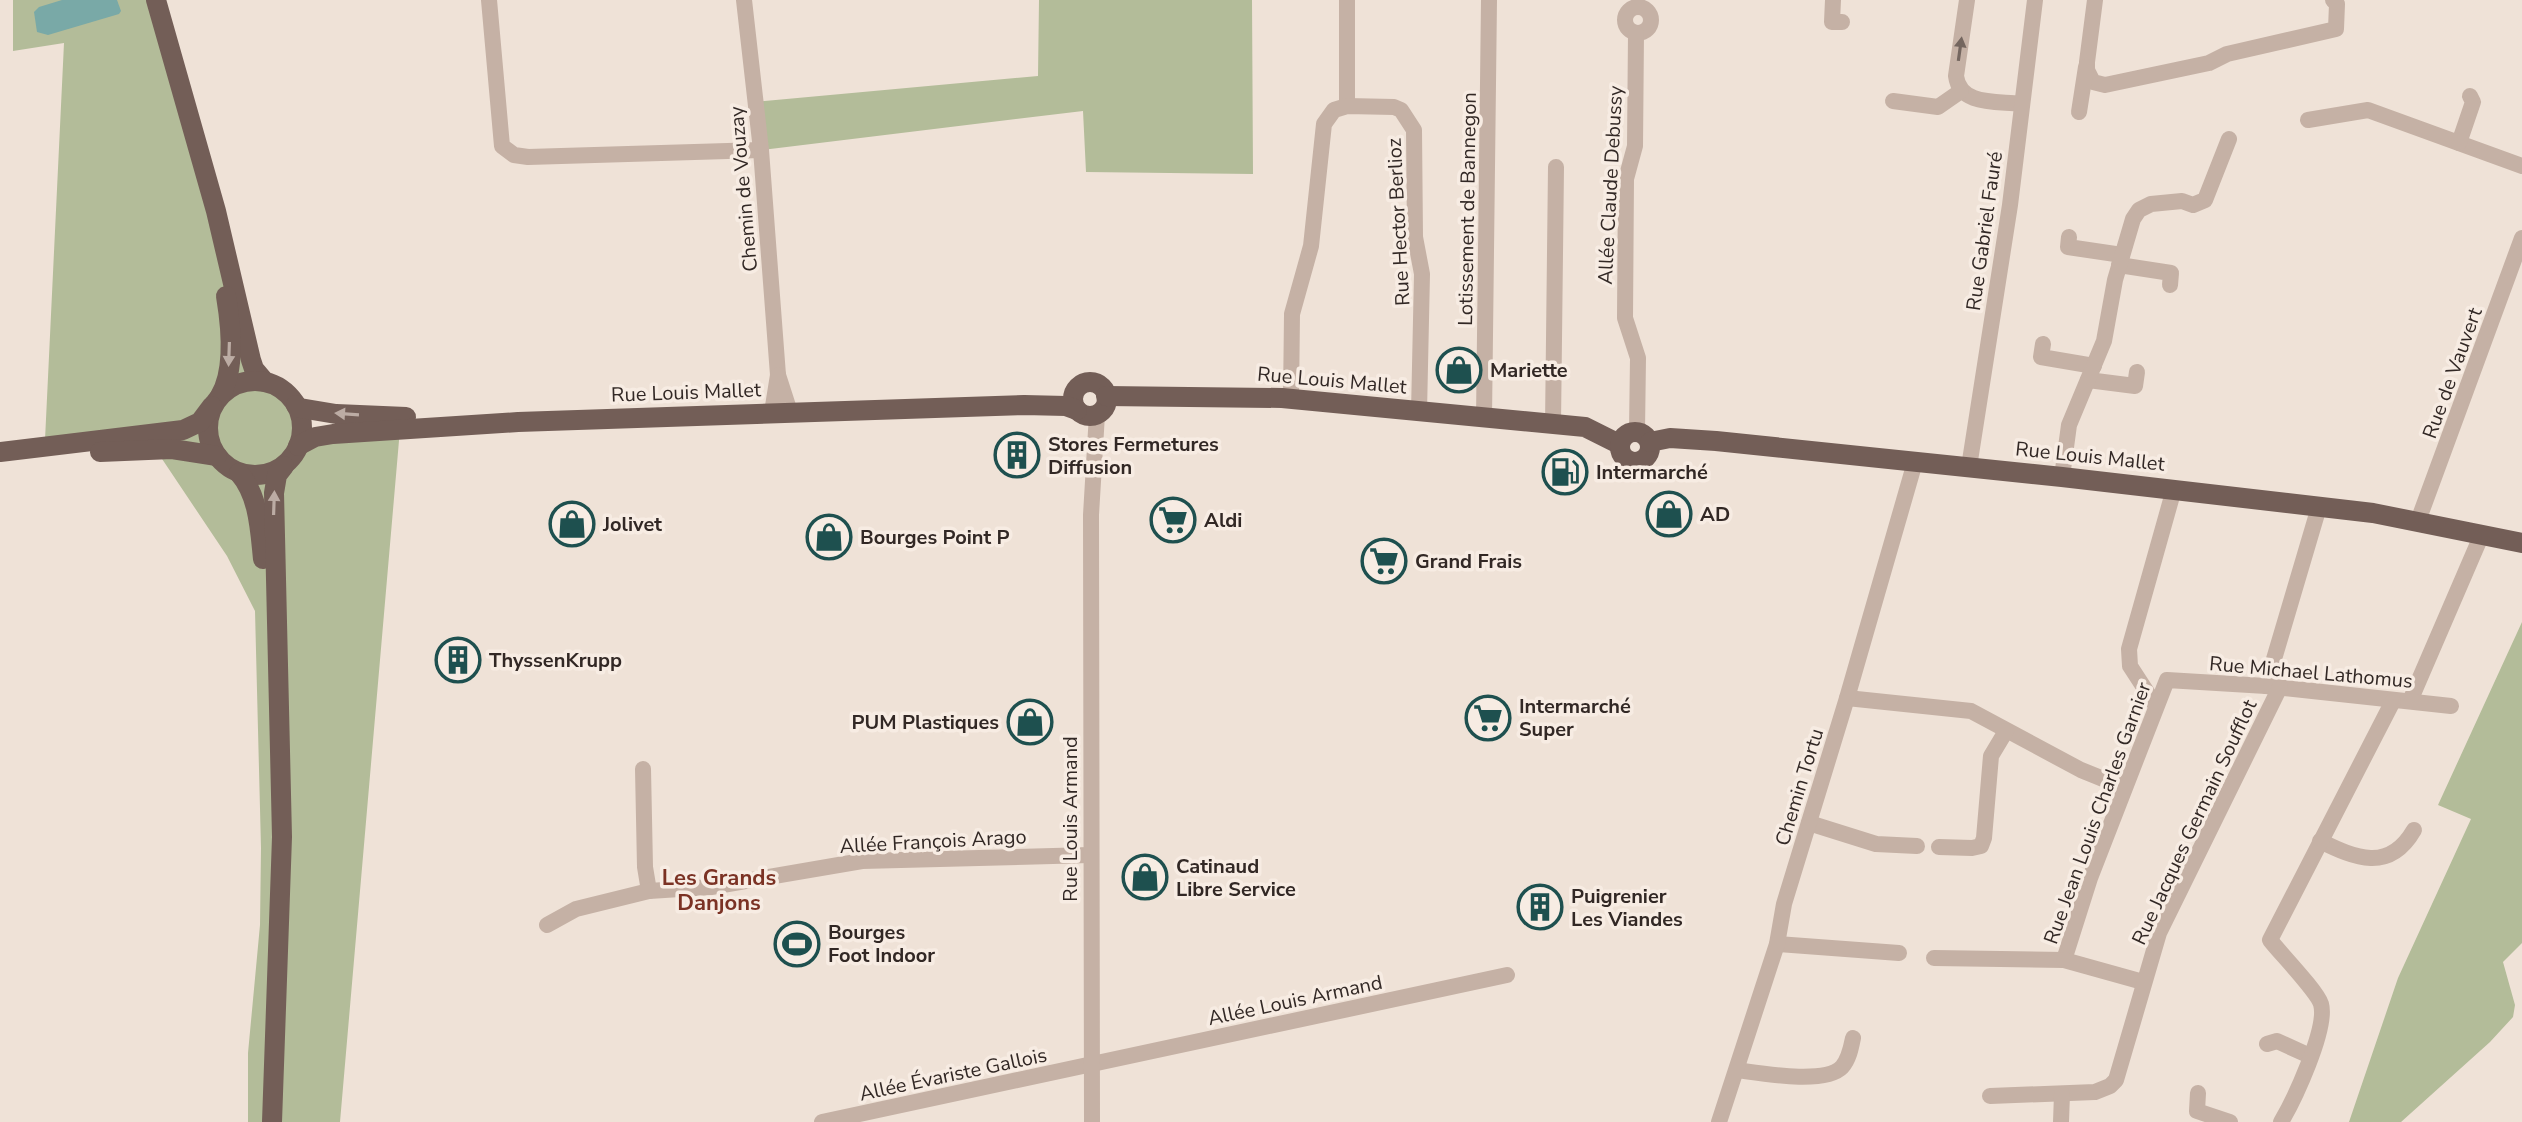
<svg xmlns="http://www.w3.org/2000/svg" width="2522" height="1122" font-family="'Nunito Sans',sans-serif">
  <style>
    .green { fill: #b3bc99 }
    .water { fill: #79a9a7 }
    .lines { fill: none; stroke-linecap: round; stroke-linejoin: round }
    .minor { stroke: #c5b1a5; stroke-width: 16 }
    .major { stroke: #735e57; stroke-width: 20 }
    .oneway { fill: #74665f }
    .oneway2 { fill: #bcaca4 }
    .labels { text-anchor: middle; stroke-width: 7; stroke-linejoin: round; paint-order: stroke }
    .street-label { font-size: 20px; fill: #322825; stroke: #f7ece3 }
    .poi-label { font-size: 20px; font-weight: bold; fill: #322825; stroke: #f7ece3; text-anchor: start }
    .neighbourhood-label { font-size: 22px; font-weight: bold; fill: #7b3224; stroke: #f7ece3 }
  </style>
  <rect width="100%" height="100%" fill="#efe2d7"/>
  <!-- green -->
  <g class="green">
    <polygon points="13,0 156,0 248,343 273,384 284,391 296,405 302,428 301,437 400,429 340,1122 248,1122 248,1053 260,925 261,848 255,611 227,556 140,426 45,440 64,43 13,51"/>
    <polygon points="1039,0 1252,0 1253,174 1086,172 1083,111 761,150 755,102 1038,76"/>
    <polygon points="2522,622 2522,943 2503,962 2515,1005 2513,1017 2490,1042 2401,1122 2349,1122 2398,978 2471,819 2438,805"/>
  </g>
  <!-- water -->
  <polygon class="water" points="62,0 117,0 121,11 119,14 48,35 37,32 34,12 39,7"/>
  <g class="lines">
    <!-- minor -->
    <g class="minor">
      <polyline points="489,0 502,146 514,155 528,157 761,150"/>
      <polyline points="744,0 761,150 778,375"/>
      <polyline points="1833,0 1832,22 1842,22"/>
      <path d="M 1967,0 L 1956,76 C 1960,106 1997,101 2020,104"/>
      <polyline points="2095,0 2087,62 2087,70 2093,82 2105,85 2209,63 2227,54 2336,29 2337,4 2333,0"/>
      <circle cx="1638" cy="20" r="13"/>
      <polyline points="1636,33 1635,146 1626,179 1625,318 1638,358 1637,431"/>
      <polyline points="1893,101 1938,107 1961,91"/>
      <polyline points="1347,106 1347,0"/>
      <polyline points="2079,112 2086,67"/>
      <polyline points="2308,120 2368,110 2522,166"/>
      <polyline points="2459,143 2473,102 2470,96"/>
      <polyline points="2069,237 2068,247 2122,255"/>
      <polyline points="2119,265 2171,273 2170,285"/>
      <polyline points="2043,344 2041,357 2094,366"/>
      <polygon points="778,375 788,406 780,413 773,406"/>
      <polyline points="2088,380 2135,386 2137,372"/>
      <polyline points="1291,399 1292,314 1311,246 1324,124 1334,110 1347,106 1394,107 1401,110 1414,130 1415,237 1422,274 1419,412"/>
      <polyline points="1484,419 1489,0"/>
      <polyline points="1553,425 1556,167"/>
      <polyline points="1969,467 2010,205 2035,0"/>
      <polyline points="2062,477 2069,425 2104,341 2115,280 2133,219 2139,210 2151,204 2182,201 2193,205 2205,200 2229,139"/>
      <polyline points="2418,521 2522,238"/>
      <polyline points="2266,686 2319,507"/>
      <polyline points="1847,698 1971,711 2081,770 2123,787"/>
      <polyline points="2410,701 2482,534"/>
      <polyline points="2156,706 2130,666 2129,649 2174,489"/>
      <polyline points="643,769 645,867 649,891"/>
      <polyline points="1809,823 1876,844 1917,846"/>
      <path d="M 2320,841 C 2355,858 2389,873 2414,830"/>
      <polyline points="1939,847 1972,848 1981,846 1984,838 1991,756 2006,731"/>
      <polyline points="547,925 576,909 649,891 711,887 862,861 1090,855"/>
      <polyline points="1777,944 1899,953"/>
      <polyline points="1934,958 2064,960 2090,878 2167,680 2266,686 2451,706"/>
      <polyline points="2064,960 2143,982"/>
      <polyline points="2267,1044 2277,1041 2310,1056"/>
      <path d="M 1737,1070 C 1760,1073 1825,1085 1842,1067 C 1849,1059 1851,1048 1853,1038"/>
      <polyline points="2198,1093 2197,1111 2230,1122"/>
      <polyline points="1990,1096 2095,1092 2110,1086 2116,1080 2159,933 2280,687"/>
      <polyline points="822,1122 1507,975"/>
      <polyline points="1092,1122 1091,515 1097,414"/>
      <polyline points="1719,1122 1777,944 1784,904 1847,698 1915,462"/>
      <polyline points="2061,1122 2062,1094"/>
      <path d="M 2281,1122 C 2294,1100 2328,1028 2321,1004 C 2317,991 2280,953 2270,940 L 2393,701"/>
    </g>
    <!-- major -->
    <g class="major">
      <polyline points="156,0 216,211 251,360 254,369 265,382"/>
      <circle cx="255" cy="428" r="47"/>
      <circle cx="1090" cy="399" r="17"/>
      <path d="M 220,396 C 236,369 231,326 226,296"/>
      <polyline points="1106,396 1282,398 1585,427 1619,444"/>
      <polyline points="296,405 300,408 336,414 406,417"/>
      <circle cx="1635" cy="447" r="15"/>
      <polyline points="1650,442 1670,438 1716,441 2062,477 2373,513 2522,543"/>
      <polyline points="298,446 315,437 333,434 518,422 1024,405 1066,406 1077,410"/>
      <polyline points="0,452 183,430 200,422 212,406"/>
      <polyline points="100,452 172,449 217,456"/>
      <path d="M 239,473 C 259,496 260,530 263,559"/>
      <polyline points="272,1122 282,837 274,493 277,475 284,466"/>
    </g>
  </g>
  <!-- one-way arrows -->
  <defs><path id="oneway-solid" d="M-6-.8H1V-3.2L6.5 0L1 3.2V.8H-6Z" transform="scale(2)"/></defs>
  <use class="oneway" href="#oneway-solid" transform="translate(1960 49) rotate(-82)"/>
  <g class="oneway2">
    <use href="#oneway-solid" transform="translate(229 354) rotate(92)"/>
    <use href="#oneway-solid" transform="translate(347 414) rotate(-176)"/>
    <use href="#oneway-solid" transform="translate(274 503) rotate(-88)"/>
  </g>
  <!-- icons -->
  <defs>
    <g id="shop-ring" transform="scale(2.3)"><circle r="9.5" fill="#f7ece3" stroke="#1e504f" stroke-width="1.5"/><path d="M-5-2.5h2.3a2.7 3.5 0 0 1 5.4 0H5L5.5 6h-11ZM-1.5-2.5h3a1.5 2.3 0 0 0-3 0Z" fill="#1e504f"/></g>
    <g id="building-ring" transform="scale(2.3)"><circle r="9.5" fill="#f7ece3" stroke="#1e504f" stroke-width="1.5"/><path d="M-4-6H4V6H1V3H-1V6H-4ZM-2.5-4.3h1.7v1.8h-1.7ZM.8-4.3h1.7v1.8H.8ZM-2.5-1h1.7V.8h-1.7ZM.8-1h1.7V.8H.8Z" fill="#1e504f"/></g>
    <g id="fuel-ring" transform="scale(2.3)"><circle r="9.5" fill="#f7ece3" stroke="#1e504f" stroke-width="1.5"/><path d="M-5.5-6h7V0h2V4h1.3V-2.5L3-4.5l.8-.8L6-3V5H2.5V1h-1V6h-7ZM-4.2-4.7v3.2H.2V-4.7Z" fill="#1e504f"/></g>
    <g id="supermarket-ring" transform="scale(2.3)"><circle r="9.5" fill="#f7ece3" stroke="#1e504f" stroke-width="1.5"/><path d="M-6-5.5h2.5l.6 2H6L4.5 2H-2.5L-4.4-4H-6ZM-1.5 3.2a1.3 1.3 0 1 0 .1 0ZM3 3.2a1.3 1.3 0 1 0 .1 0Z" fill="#1e504f"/></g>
    <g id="stadium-ring" transform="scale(2.3)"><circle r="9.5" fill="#f7ece3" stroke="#1e504f" stroke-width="1.5"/><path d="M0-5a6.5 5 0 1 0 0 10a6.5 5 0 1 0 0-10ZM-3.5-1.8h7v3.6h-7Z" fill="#1e504f"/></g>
  </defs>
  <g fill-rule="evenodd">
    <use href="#shop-ring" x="1459" y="370"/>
    <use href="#building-ring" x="1017" y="455"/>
    <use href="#fuel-ring" x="1565" y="472"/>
    <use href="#shop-ring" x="1669" y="514"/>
    <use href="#supermarket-ring" x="1173" y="520"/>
    <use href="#shop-ring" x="572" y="524"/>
    <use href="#shop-ring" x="829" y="537"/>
    <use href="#supermarket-ring" x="1384" y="561"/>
    <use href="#building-ring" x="458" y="660"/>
    <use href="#supermarket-ring" x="1488" y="718"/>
    <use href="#shop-ring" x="1030" y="722"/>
    <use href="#shop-ring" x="1145" y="877"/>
    <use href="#building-ring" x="1540" y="907"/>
    <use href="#stadium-ring" x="797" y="944"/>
  </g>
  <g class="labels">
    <!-- street labels -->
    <g class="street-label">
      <text transform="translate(1610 185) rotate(-87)" y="7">Allée Claude Debussy</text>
      <text transform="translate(743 189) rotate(-95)" y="7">Chemin de Vouzay</text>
      <text transform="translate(1467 209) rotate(-89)" y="7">Lotissement de Bannegon</text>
      <text transform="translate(1398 222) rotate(-93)" y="7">Rue Hector Berlioz</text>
      <text transform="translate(1984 231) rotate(-82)" y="7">Rue Gabriel Fauré</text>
      <text transform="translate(2452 373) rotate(-70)" y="7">Rue de Vauvert</text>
      <text transform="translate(1332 380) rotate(5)" y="7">Rue Louis Mallet</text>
      <text transform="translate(686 392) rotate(-2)" y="7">Rue Louis Mallet</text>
      <text transform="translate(2090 456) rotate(6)" y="7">Rue Louis Mallet</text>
      <text transform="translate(2311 672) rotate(5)" y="7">Rue Michael Lathomus</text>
      <text transform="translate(1799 787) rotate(-73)" y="7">Chemin Tortu</text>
      <text transform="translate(2097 813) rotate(-70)" y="7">Rue Jean Louis Charles Garnier</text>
      <text transform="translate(1070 819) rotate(-90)" y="7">Rue Louis Armand</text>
      <text transform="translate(2194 822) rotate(-65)" y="7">Rue Jacques Germain Soufflot</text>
      <text transform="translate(933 841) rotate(-3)" y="7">Allée François Arago</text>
      <text transform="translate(1295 1000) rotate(-12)" y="7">Allée Louis Armand</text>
      <text transform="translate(953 1074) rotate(-12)" y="7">Allée Évariste Gallois</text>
    </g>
    <!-- poi labels -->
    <g class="poi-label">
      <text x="1490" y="377">Mariette</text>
      <text x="1048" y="451">Stores Fermetures<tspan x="1048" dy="23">Diffusion</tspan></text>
      <text x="1596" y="479">Intermarché</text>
      <text x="1700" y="521">AD</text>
      <text x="1204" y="527">Aldi</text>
      <text x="603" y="531">Jolivet</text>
      <text x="860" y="544">Bourges Point P</text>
      <text x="1415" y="568">Grand Frais</text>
      <text x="489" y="667">ThyssenKrupp</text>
      <text x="1519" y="713">Intermarché<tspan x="1519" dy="23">Super</tspan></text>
      <text x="999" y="729" text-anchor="end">PUM Plastiques</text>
      <text x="1176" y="873">Catinaud<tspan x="1176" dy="23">Libre Service</tspan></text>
      <text x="1571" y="903">Puigrenier<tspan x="1571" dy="23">Les Viandes</tspan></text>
      <text x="828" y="939">Bourges<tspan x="828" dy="23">Foot Indoor</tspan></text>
    </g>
    <!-- neighbourhood labels -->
    <g class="neighbourhood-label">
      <text x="719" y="885">Les Grands<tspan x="719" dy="25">Danjons</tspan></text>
    </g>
  </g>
</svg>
